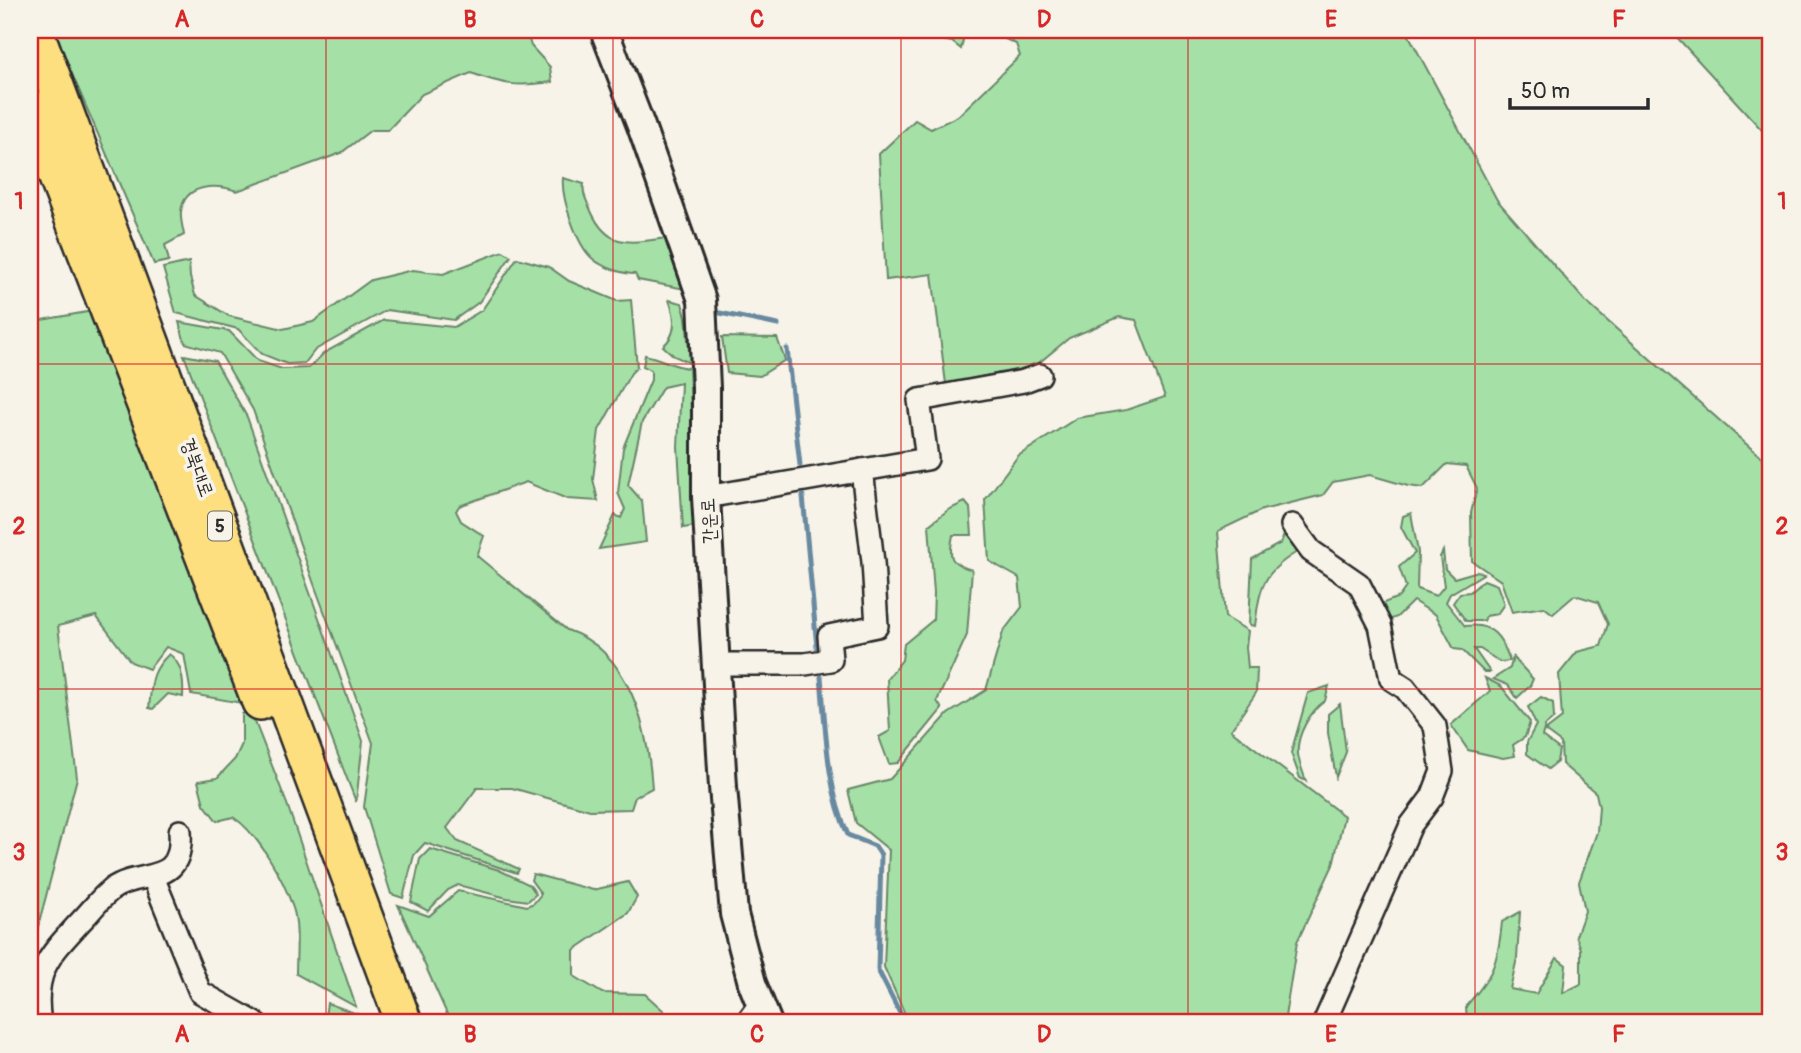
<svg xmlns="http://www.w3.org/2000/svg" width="1801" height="1053" font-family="Pangolin,'Poor Story',sans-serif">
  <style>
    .green { fill: #a5e1a7; stroke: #688669; stroke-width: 2 }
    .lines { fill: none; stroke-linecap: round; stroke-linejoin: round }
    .stream { stroke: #6789a0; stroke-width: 5 }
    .minor-casing { stroke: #2b2b2b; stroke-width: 26 }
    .tertiary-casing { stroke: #2b2b2b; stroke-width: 32 }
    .trunk-casing { stroke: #2b2b2b; stroke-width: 40 }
    .minor { stroke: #f7f3e8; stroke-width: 21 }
    .tertiary { stroke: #f7f3e8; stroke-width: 26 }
    .trunk { stroke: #fedf80; stroke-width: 35 }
    .grid { fill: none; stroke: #d62828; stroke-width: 2; stroke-opacity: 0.55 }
    .labels { text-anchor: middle; stroke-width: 7; stroke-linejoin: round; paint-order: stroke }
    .shield { fill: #f7f3e8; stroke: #686764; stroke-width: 2 }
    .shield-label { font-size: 18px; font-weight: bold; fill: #2b2b2b }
    .street-label { font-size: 19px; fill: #2b2b2b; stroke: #f7f3e8 }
    .neatline { fill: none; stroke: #d62828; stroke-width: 2.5 }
    .grid-label { font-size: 23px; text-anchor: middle; font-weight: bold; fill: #d62828 }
  </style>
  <rect width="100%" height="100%" fill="#f7f3e8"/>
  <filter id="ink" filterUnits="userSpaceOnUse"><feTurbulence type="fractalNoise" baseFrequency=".0143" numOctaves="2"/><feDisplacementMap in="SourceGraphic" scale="14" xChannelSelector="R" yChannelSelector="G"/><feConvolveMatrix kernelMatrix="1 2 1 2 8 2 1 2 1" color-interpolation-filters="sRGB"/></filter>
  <g filter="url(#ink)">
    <!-- green -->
    <g class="green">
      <path d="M 53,30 L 526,30 L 531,46 L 550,67 L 552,82 C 517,87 504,85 471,73 L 422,94 L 388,130 L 371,130 L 341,153 L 237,191 C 217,184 184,183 181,212 C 180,219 183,228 184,235 L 165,245 L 169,261 L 154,264 Z"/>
      <path d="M 907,30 L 1406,30 L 1497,200 L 1586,302 L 1771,466 L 1771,1023 L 1467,1023 L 1466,1006 C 1493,976 1498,963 1502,922 L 1520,912 L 1517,958 L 1510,989 L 1536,994 L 1557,958 L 1566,965 L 1563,993 L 1581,984 L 1581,949 L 1576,936 L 1585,911 L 1579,882 L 1597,832 L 1599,807 L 1596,793 L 1562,764 L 1561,743 L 1545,731 L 1562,718 L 1559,674 L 1577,652 L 1601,646 L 1608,624 L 1598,602 L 1575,595 L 1553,614 L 1544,607 L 1512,612 L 1501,581 L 1472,561 L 1471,513 L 1477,488 L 1466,466 L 1447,464 L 1423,488 L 1408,486 L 1370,475 L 1333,482 L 1323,495 L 1262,510 L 1218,531 L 1225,617 L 1248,631 L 1246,647 L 1248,668 L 1257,668 L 1256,693 L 1231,730 L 1344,816 L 1333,865 L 1297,942 L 1284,1023 L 909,1023 L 884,967 L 889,850 L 856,823 L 848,790 L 890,779 L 948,714 L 986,690 L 1003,632 L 1022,607 L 1019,578 L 989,561 L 985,500 L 1018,456 L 1077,418 L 1126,410 L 1165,397 L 1136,320 L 1119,317 L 1069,338 L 1035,366 L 946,384 L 932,274 L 886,280 L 879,154 L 915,120 L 931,129 L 958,116 L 1020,56 L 1016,44 L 1001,37 L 965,31 L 961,49 L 952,42 L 907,33 Z"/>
      <polygon points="1676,30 1771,30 1771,140 1673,33"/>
      <path d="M 563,178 L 584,184 C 582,194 587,201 591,211 C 608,249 630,243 666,238 L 685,289 L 638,280 L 635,274 C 623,274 602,267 593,259 C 577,246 561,198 563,178 Z"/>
      <polygon points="503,251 511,256 479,302 454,320 387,310 315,350 305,363 287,364 262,354 238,329 176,313 163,268 189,262 190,277 195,295 229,316 283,329 313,322 371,280 413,270 443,274"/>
      <path d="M 517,258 L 549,267 L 569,281 L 617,301 L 631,300 L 637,367 L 631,373 L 599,430 L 593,479 L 598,501 L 567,499 L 526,482 L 459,506 L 456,511 L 461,521 L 484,536 L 477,556 L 567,630 C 631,651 648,729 652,788 L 635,797 L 631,809 L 590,810 L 512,788 L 477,788 L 447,828 L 457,841 L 519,869 L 517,873 L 425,843 L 414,855 L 403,898 L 391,894 L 364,807 L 373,743 L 314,584 L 253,410 L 220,353 L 185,343 L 179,322 L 229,331 L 258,361 L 282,369 L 309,368 L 324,353 L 384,320 L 454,327 L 482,310 Z"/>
      <path d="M 669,300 L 682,303 L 686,317 L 690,363 L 674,356 L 663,346 C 678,334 675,315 669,300 Z"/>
      <polygon points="93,311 247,704 191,694 184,654 166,647 149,669 131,662 96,616 58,626 77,778 34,942 30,994 30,322"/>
      <polygon points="722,337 777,338 785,360 760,376 727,373"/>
      <polygon points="184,355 215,361 247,417 363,741 356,802"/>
      <path d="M 645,355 C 661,358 673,367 689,368 L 696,526 L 683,528 L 678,447 L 681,383 L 663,387 L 642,422 L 628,485 L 642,501 L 646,542 L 599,549 L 615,515 L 621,518 L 625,509 L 618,493 L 623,448 L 651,380 L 651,370 L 643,366 Z"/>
      <path d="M 965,502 L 970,508 L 972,535 L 953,535 C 948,559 950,563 972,570 L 967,635 L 937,701 L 942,709 L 898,763 L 889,764 L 879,737 L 890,731 L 887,679 L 902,660 L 904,644 L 933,620 L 934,593 L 929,525 L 948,510 Z"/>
      <path d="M 1411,513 L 1418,552 L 1417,589 L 1436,596 L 1444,586 L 1440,557 L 1443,551 L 1445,569 L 1454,578 L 1478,571 L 1483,574 L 1450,594 L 1446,602 L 1465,626 C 1492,622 1502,637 1510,661 L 1500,662 L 1480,649 L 1474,649 L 1490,672 L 1484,672 L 1462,650 L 1454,649 L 1436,615 L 1413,601 L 1397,617 L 1387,621 L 1381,604 L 1399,597 L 1406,587 L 1399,567 L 1415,553 L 1401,527 L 1403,516 Z"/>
      <path d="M 1286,529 L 1305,553 L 1297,552 C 1262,573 1260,587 1255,626 L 1249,625 L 1252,559 L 1281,543 Z"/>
      <polygon points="1484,580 1497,585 1504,604 1497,614 1486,616 1484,621 1466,621 1453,603 1460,593 1470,592"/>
      <path d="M 169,654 C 182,663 184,681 183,697 L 168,694 L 153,709 L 149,708 C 152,683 150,672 169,654 Z"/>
      <polygon points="1513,657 1533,679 1530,686 1517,698 1508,685 1493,679 1510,668"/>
      <polygon points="1485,678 1501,686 1530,722 1525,737 1513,745 1515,756 1503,758 1468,750 1451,725 1490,691"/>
      <path d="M 1329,686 L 1325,701 C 1310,711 1296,736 1298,754 C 1299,763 1303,772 1306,781 L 1300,778 L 1291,753 L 1308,693 Z"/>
      <polygon points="1541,697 1553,703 1554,718 1545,726 1542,736 1559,749 1557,762 1548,769 1527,754 1527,742 1536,725 1528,707"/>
      <polygon points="1340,704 1346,752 1336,777 1328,733 1328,714"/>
      <path d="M 248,712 L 253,717 L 287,804 L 356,1007 L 296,974 C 296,956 299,925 293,908 C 284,880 258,833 233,817 L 217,821 L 204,804 L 198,781 L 217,778 L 235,759 L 242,744 L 242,714 Z"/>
      <polygon points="430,849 499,870 530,885 536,894 528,901 507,898 458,885 448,890 428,911 411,902 420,859"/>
      <polygon points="533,874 593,890 628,882 637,897 628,913 574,950 574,976 602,993 645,994 664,1011 669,1023 451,1023 398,905 429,916 458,891 527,906 534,903 541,894 531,880"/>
      <polygon points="327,1003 363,1016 365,1023 324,1023"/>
    </g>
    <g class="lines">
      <!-- stream -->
      <g class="stream">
        <polyline points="720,313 778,325"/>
        <polyline points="787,349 800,465"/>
        <polyline points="803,496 817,647"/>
        <path d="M 821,677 C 826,729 826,787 848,835 L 875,846 L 881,855 L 878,970 L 905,1023"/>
      </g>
      <!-- minor casing -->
      <g class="minor-casing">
        <g id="minor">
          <polyline points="706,497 927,459 919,400 1024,381 1040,375"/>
          <polyline points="1292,525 1311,551 1359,584 1380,625 1391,679 1405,688 1435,726 1442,771 1432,797 1411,825 1324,1023"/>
          <polyline points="717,664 805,664 831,660 829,636 877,626 873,562 862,470"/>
          <polyline points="153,877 200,992 255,1023"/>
          <path d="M 40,1023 C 32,971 49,956 82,920 C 92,910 101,897 112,889 C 141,868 184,889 180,831"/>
          <polyline points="746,1023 760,1004"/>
        </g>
      </g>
      <!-- tertiary casing -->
      <g class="tertiary-casing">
        <polyline id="tertiary" points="604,30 641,126 702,300 706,388 706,497 723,787 734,914 752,983 768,1023"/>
      </g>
      <!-- trunk casing -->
      <g class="trunk-casing">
        <g id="trunk">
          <polyline points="35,30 404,1023"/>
          <polyline points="30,108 260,702"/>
        </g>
      </g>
      <!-- minor -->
      <use href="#minor" class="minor"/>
      <!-- tertiary -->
      <use href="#tertiary" class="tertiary"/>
      <!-- trunk -->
      <use href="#trunk" class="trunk"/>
    </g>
  </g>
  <!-- grid -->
  <path class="grid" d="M 326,30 L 326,1023M 613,30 L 613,1023M 901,30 L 901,1023M 1188,30 L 1188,1023M 1475,30 L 1475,1023M 30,364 L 1771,364M 30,689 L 1771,689"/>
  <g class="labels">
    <!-- shield labels -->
    <rect class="shield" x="208" y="511.5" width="24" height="29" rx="5"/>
    <g class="shield-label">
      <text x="220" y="532">5</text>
    </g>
    <!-- street labels -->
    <g class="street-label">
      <text transform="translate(198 467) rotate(70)" y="7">경북대로</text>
      <text transform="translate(708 521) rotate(-93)" y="7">간운로</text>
    </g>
  </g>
  <!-- margin -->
  <rect width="1801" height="1053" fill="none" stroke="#f7f3e8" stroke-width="77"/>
  <!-- scale -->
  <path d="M1510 98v10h138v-10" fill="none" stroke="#2b2b2b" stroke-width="3.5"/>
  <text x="1521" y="98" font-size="21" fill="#2b2b2b" stroke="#f7f3e8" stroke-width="5" paint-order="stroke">50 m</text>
  <rect x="38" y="38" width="1724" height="976" class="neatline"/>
  <g class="grid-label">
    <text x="182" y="27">A</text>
    <text x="470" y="27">B</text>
    <text x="757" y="27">C</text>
    <text x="1044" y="27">D</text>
    <text x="1331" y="27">E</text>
    <text x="1619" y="27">F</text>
    <text x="19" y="209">1</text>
    <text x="1782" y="209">1</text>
    <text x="19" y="534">2</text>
    <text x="1782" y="534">2</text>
    <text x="19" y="860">3</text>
    <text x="1782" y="860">3</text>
    <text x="182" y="1042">A</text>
    <text x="470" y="1042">B</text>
    <text x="757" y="1042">C</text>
    <text x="1044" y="1042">D</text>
    <text x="1331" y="1042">E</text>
    <text x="1619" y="1042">F</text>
  </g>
</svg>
